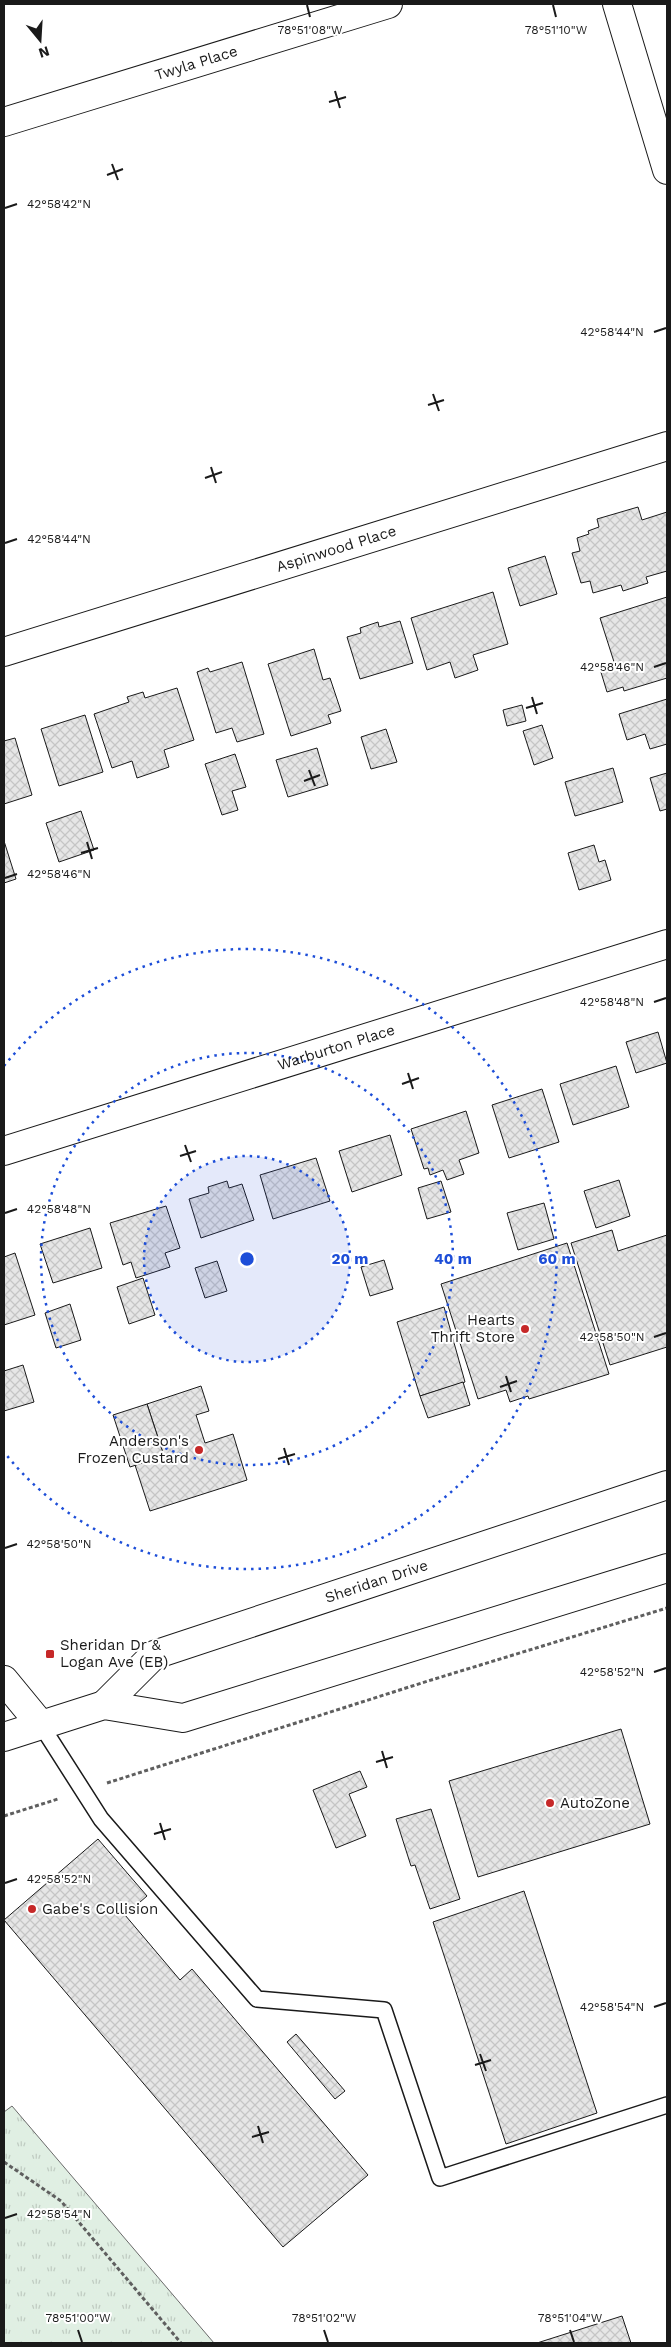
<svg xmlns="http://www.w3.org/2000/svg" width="671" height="2347" font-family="'Work Sans',sans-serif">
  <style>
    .grass { fill: url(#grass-tufts); stroke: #6a6a6a }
    .building { fill: url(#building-cross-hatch); stroke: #1a1a1a }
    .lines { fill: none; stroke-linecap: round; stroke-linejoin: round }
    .lane-casing { stroke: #1a1a1a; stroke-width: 18 }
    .street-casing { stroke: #1a1a1a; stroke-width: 30 }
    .secondary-casing { stroke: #1a1a1a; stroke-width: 30 }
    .primary-casing { stroke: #1a1a1a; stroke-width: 30 }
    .path { stroke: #5f5f5f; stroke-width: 3; stroke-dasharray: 4 2.5; stroke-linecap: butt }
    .lane { stroke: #fff; stroke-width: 15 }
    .street { stroke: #fff; stroke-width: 28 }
    .secondary { stroke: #fff; stroke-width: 28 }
    .primary { stroke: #fff; stroke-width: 28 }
    .ticks { fill: none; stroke: #1a1a1a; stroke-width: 2 }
    .ring { fill: none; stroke: #1d4ed8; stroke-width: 2.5; stroke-dasharray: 2.5 5 }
    .poi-dot { fill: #c62828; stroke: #fff; stroke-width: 2 }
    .labels { text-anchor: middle; stroke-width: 4; stroke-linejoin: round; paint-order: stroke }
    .street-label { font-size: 15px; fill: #1a1a1a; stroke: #fff }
    .poi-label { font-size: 15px; fill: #1a1a1a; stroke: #fff; text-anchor: start }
    .ticks-label { font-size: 12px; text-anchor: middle; fill: #1a1a1a; stroke: #fff; stroke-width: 4; stroke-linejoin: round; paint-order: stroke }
    .centre { fill: #1d4ed8; stroke: #fff; stroke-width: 2.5 }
    .ring-label { font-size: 15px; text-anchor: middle; font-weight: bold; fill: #1d4ed8; stroke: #fff; stroke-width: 4; stroke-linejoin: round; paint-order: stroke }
  </style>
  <defs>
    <pattern id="grass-tufts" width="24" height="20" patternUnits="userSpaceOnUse" patternTransform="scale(1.25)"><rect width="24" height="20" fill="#e0efe3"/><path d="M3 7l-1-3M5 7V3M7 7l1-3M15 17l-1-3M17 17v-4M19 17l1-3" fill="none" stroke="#c0ccc2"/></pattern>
    <pattern id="building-cross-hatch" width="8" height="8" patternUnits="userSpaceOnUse" patternTransform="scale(1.25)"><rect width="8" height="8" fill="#e6e6e6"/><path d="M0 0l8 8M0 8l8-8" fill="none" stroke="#c5c5c5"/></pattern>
  </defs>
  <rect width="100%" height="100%" fill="#fff"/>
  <!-- grass -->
  <polygon class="grass" points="12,2106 214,2343 4,2343 4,2112"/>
  <!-- building -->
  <g class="building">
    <polygon points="638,507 642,520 667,512 667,571 646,577 648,583 623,591 621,585 593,593 590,581 581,583 572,553 580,551 577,538 589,534 588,531 599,527 597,519"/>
    <polygon points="545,556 557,594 520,606 508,568"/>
    <polygon points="493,592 508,644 473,655 478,670 455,678 450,662 427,670 411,618"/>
    <polygon points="667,597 667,678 624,691 623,687 607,692 600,669 615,665 600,618"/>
    <polygon points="400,621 413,663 360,679 347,637 361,633 360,628 378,622 379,627"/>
    <polygon points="314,649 323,680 330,678 341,711 328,715 331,723 291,736 268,664"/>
    <polygon points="242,662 264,734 237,742 232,728 216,733 197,672 208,668 210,672"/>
    <polygon points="177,688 194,740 164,750 169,767 137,778 132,761 112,768 94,714 129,702 127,697 143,692 145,698"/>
    <polygon points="667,699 667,744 650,749 645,734 627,740 619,714"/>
    <polygon points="522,705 526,721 507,726 503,710"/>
    <polygon points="85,715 103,772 59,786 41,729"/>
    <polygon points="542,725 553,758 534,765 523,731"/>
    <polygon points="386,729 397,762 371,769 361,737"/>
    <polygon points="15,738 32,795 4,804 4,741"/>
    <polygon points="317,748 328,785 288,797 276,760"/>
    <polygon points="235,754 246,787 232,791 238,810 222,815 205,764"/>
    <polygon points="613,768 623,802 575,816 565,782"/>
    <polygon points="667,773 667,809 660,811 650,778"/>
    <polygon points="81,811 94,850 59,862 46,823"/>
    <polygon points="4,841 16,879 4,883"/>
    <polygon points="594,845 599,862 605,860 611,880 579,890 568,853"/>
    <polygon points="658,1032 667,1063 636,1073 626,1042"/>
    <polygon points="616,1066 629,1107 573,1125 560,1084"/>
    <polygon points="542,1089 559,1142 509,1158 492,1105"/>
    <polygon points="466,1111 479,1153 459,1160 464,1174 447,1180 443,1170 430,1175 428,1168 424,1169 411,1129"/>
    <polygon points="390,1135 402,1175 352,1192 339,1151"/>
    <polygon points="316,1158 330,1201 273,1219 260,1175"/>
    <polygon points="619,1180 630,1216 596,1228 584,1191"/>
    <polygon points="227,1181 229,1188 242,1184 254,1220 201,1238 189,1199 209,1193 208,1187"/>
    <polygon points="441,1181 451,1212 427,1219 418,1188"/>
    <polygon points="544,1203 554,1239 518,1250 507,1213"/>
    <polygon points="166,1206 180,1248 165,1253 170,1267 136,1278 131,1262 123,1265 110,1223"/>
    <polygon points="90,1228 102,1268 53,1283 40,1244"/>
    <polygon points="612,1230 618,1251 667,1235 667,1347 610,1365 571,1243"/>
    <polygon points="567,1243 609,1374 529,1399 528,1396 510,1402 506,1390 478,1399 441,1284"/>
    <polygon points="15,1253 35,1315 4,1325 4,1257"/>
    <polygon points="384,1260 393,1289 370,1296 361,1267"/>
    <polygon points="217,1261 227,1291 205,1298 195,1268"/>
    <polygon points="143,1278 155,1315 129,1324 117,1287"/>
    <polygon points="70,1304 81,1340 56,1348 45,1313"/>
    <polygon points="444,1307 465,1382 420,1396 397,1322"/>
    <polygon points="23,1365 34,1402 4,1411 4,1371"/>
    <polygon points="463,1382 470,1405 428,1418 420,1396"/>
    <polygon points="201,1386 209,1411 196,1415 205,1443 233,1434 247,1480 150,1511 135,1465 164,1456 147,1404"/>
    <polygon points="147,1404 164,1456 130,1467 113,1415"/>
    <polygon points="621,1729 650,1824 478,1877 449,1781"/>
    <polygon points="360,1771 367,1787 349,1794 366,1836 336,1848 313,1790"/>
    <polygon points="431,1809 460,1899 430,1909 415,1865 411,1866 396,1819"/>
    <polygon points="98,1839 147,1896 125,1915 180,1980 192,1969 368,2175 283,2247 4,1920"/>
    <polygon points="524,1891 597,2113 506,2144 433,1922"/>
    <polygon points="296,2034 345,2091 335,2099 287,2042"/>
    <polygon points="622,2316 631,2343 537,2343"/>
  </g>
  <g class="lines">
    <!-- lane casing -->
    <g class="lane-casing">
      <polyline id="lane" points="41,1725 101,1819 257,1999 384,2010 440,2178 667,2105"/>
    </g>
    <!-- street casing -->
    <g class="street-casing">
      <g id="street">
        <path id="s1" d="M 4,122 L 388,4"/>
        <path id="s2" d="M 4,652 L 667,446"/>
        <path id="s3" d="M 4,1151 L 667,944"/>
        <polyline points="4,1680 41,1725"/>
      </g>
    </g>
    <!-- secondary casing -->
    <g class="secondary-casing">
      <polyline id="secondary" points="617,4 667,170"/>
    </g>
    <!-- primary casing -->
    <g class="primary-casing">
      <g id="primary">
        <path id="s4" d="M 104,1705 L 154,1655 L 667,1485"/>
        <polyline points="4,1737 104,1705 183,1718 667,1568"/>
      </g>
    </g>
    <!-- path -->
    <g class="path">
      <polyline points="107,1783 428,1681 667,1608"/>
      <polyline points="4,1816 58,1799"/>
      <polyline points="4,2162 61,2201 181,2343"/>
    </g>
    <!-- lane -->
    <use href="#lane" class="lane"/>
    <!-- street -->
    <use href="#street" class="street"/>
    <!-- secondary -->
    <use href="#secondary" class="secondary"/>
    <!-- primary -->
    <use href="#primary" class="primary"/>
  </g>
  <!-- ticks -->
  <path class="ticks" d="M 307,5 L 310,17M 553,5 L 556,17M 335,91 L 340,108M 329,102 L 346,97M 112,164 L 118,180M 107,175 L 123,169M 5,208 L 17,204M 654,332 L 666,328M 433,394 L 439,411M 428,405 L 444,400M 211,467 L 216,483M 205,478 L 222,472M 5,543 L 17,539M 654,667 L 666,663M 532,697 L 537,714M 526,708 L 543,703M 309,770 L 315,786M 304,781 L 320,775M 87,842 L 92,859M 81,853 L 98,848M 5,878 L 17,874M 654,1002 L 666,998M 408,1073 L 413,1089M 402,1084 L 419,1078M 185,1145 L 191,1162M 180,1156 L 196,1151M 5,1213 L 17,1209M 654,1337 L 666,1333M 506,1376 L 511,1392M 500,1387 L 517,1381M 284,1448 L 289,1465M 278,1459 L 295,1454M 5,1548 L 17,1544M 654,1672 L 666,1668M 382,1751 L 387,1768M 376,1762 L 393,1757M 160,1823 L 165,1840M 154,1834 L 171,1829M 5,1883 L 17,1879M 654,2007 L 666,2003M 480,2054 L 486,2071M 475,2065 L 491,2060M 258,2126 L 263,2143M 252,2137 L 269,2132M 5,2218 L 17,2214M 78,2330 L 82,2342M 324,2330 L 328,2342M 570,2330 L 574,2342"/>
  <!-- distance rings -->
  <circle cx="247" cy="1259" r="103" fill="#1d4ed8" fill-opacity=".12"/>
  <g class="ring">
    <circle cx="247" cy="1259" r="103"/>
    <circle cx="247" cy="1259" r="206"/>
    <path d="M4 1066A310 310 0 1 1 4 1452"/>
  </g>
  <!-- markers -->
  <g class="poi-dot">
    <circle cx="525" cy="1329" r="5"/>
    <circle cx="199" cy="1450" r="5"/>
    <rect x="45" y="1649" width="10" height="10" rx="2.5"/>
    <circle cx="550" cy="1803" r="5"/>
    <circle cx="32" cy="1909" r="5"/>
  </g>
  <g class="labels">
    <!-- street labels -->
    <g class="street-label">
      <text dy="5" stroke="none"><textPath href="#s1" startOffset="201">Twyla Place</textPath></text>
      <text dy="5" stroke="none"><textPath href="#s2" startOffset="348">Aspinwood Place</textPath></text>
      <text dy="5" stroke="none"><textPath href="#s3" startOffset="348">Warburton Place</textPath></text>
      <text dy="5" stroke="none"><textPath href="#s4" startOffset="305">Sheridan Drive</textPath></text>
    </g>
    <!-- poi labels -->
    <g class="poi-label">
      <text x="515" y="1325" text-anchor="end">Hearts<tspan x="515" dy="17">Thrift Store</tspan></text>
      <text x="189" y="1446" text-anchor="end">Anderson's<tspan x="189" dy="17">Frozen Custard</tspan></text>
      <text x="60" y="1650">Sheridan Dr &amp;<tspan x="60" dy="17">Logan Ave (EB)</tspan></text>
      <text x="560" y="1808">AutoZone</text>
      <text x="42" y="1914">Gabe's Collision</text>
    </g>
  </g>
  <g class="ticks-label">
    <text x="310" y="34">78°51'08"W</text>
    <text x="556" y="34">78°51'10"W</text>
    <text x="59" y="208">42°58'42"N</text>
    <text x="612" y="336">42°58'44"N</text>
    <text x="59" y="543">42°58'44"N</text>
    <text x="612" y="671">42°58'46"N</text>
    <text x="59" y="878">42°58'46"N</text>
    <text x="612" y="1006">42°58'48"N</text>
    <text x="59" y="1213">42°58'48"N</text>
    <text x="612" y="1341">42°58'50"N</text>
    <text x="59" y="1548">42°58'50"N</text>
    <text x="612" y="1676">42°58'52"N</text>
    <text x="59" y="1883">42°58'52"N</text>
    <text x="612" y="2011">42°58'54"N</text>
    <text x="59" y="2218">42°58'54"N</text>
    <text x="78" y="2322">78°51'00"W</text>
    <text x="324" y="2322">78°51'02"W</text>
    <text x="570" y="2322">78°51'04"W</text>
  </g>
  <circle cx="247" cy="1259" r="8" class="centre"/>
  <g class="ring-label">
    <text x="350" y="1264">20 m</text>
    <text x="453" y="1264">40 m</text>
    <text x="557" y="1264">60 m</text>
  </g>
  <!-- border -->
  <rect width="671" height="2347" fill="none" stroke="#1a1a1a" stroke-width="10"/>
  <!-- north arrow -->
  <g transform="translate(40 40) rotate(162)" stroke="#ffffff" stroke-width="4" paint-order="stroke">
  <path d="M0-4L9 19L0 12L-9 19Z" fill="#1a1a1a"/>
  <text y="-8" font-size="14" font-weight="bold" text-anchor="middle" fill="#1a1a1a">N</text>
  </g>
</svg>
